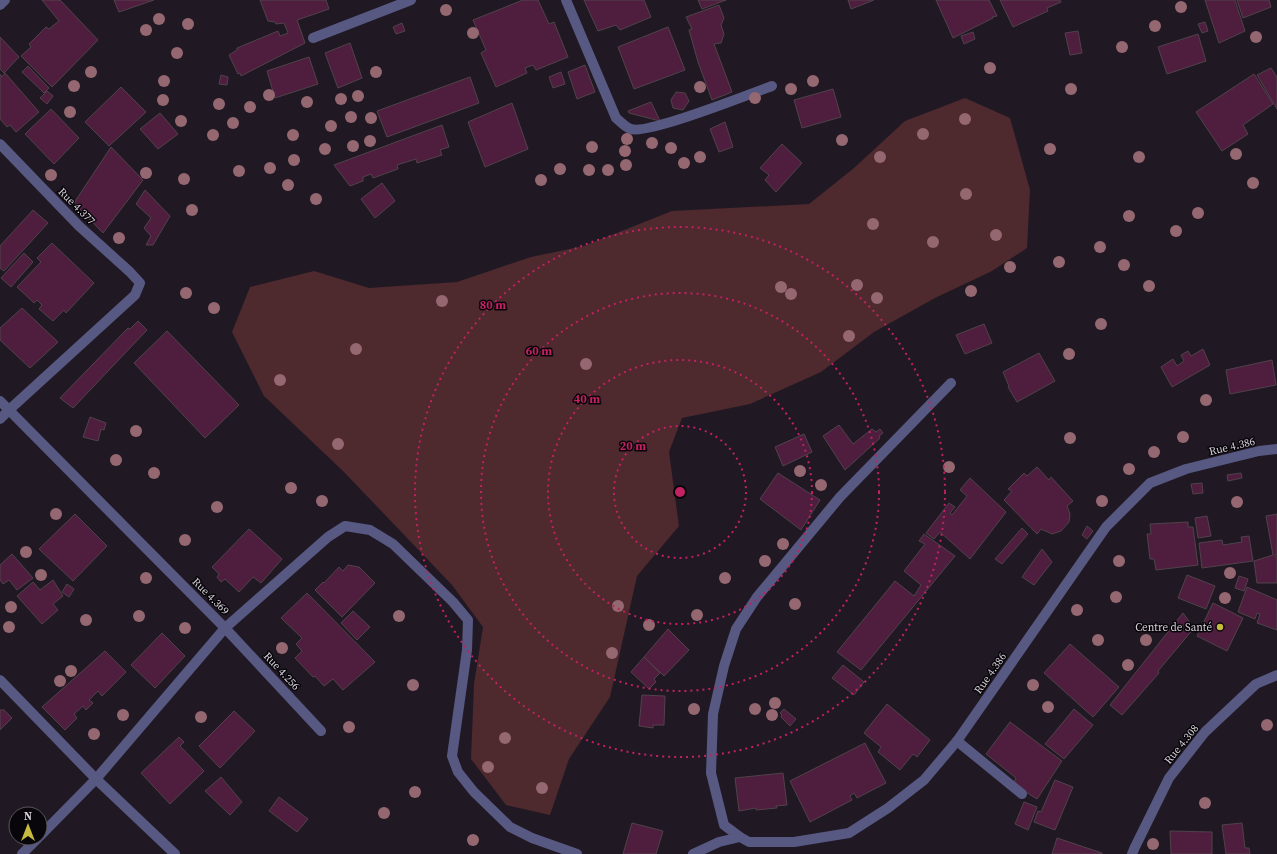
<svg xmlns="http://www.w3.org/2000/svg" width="1277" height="854" font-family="'Source Serif 4',serif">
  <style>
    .green { fill: #4e292e }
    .building { fill: #4f1e3f; stroke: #50424a }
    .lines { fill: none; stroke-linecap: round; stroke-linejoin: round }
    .street { stroke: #575982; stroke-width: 10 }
    .tree { fill: #956770 }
    .ring { fill: none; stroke: #c32161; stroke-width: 2; stroke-dasharray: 2 4 }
    .poi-dot { fill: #c6bb3c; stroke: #08060a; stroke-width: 1.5 }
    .labels { text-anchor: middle; stroke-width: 3; stroke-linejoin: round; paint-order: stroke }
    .street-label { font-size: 11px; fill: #d6d1d9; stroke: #08060a }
    .poi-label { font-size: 11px; fill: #d6d1d9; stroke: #08060a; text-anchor: end }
    .centre { fill: #c32161; stroke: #08060a; stroke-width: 2 }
    .ring-label { font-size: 12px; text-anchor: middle; font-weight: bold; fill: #c32161; stroke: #08060a; stroke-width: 3; stroke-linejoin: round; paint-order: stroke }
  </style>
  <rect width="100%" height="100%" fill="#201924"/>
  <!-- green -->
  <polygon class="green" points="965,98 1010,118 1030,190 1027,248 992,271 935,298 874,332 821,372 750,404 682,418 669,452 679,526 637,576 610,697 569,759 550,815 506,805 471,759 474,684 483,627 452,585 344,472 264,396 232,332 250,287 314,271 369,288 457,282 531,257 584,246 672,211 809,204 854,168 905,121"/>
  <!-- building -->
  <g class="building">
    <polygon points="42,0 60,0 98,40 52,87 21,56 31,47 29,44 46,27 49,29 59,21"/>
    <polygon points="114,0 154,0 119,12"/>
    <polygon points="260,0 326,0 329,9 297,20 305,43 241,76 240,73 238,74 229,55 237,50 237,48 278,31 280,36 288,33 284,23 276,24 275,22 268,21"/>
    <polygon points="523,0 538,0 549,24 554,22 568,57 536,70 533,65 525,68 527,73 496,87 481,53 486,50 473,20"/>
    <polygon points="584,0 644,0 651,17 620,30 616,25 598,31"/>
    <polygon points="698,0 726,0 702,9"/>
    <polygon points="848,0 874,0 851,9"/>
    <polygon points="936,0 989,0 997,16 992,17 993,18 953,38"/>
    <polygon points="1000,0 1060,0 1061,2 1047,8 1048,11 1013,27"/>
    <polygon points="1205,0 1235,0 1245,31 1219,43"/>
    <polygon points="1237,0 1269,0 1271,7 1243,18"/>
    <polygon points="719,5 724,18 721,25 724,34 721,43 714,44 732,92 712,100 698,62 689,30 692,29 686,17"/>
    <polygon points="1205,22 1208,31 1202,33 1198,24"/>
    <polygon points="402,23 405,31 396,34 393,27"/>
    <polygon points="668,27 685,70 634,89 618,47"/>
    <polygon points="1078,31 1082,53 1070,55 1065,33"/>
    <polygon points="973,32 975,39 964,44 961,36"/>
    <polygon points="1198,34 1206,61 1167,74 1158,47"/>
    <polygon points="0,37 19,57 4,73 0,69"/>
    <polygon points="350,43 362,78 338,88 325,53"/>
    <polygon points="309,57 318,84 275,98 267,71"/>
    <polygon points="585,65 595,92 577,99 568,72"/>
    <polygon points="28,66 49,88 44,93 22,72"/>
    <polygon points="1271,68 1277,77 1277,109 1257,75"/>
    <polygon points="561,72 565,84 553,88 549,77"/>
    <polygon points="5,73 39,112 16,132 10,125 7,127 0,119 0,74 2,77"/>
    <polygon points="1254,74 1273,104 1243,125 1248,134 1222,151 1196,112"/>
    <polygon points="221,75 228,77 227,85 219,84"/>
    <polygon points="470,77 479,103 387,137 377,111"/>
    <polygon points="121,87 146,112 109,146 85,122"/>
    <polygon points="833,89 841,117 802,128 794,100"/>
    <polygon points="47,91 53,96 47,104 40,98"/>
    <polygon points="676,92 685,93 689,101 683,110 673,108 671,100"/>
    <polygon points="651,102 660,121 629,113 628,111"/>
    <polygon points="512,103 528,149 485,167 468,122"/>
    <polygon points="51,109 79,138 54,164 25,134"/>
    <polygon points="160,113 178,134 158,149 140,129"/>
    <polygon points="725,122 733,147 719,152 710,129"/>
    <polygon points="442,125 449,147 440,150 442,155 417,163 416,159 397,165 398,169 373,178 371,174 363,177 363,181 350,186 334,165"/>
    <polygon points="782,144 802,163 776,192 765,180 769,175 760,168"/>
    <polygon points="111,147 143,180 103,233 74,203"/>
    <polygon points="382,183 395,201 375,218 361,199"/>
    <polygon points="145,190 170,216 153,245 146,245 151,236 144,228 151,218 136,204"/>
    <polygon points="33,210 48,223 4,271 0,268 0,246"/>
    <polygon points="52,243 94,283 66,313 64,310 53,321 39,309 42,305 37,300 34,303 17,287 41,262 37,258"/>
    <polygon points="24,253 33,262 11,287 1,278"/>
    <polygon points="22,308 58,342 30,368 0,340 0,328"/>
    <polygon points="138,321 147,330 73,408 60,398 128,328 130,329"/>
    <polygon points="984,324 992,343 965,354 956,335"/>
    <polygon points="167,331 239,405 205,438 134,363"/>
    <polygon points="1203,349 1210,365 1172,387 1161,367 1173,359 1177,366 1184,361 1181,355 1188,351 1191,356"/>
    <polygon points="1039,353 1055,381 1017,402 1008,387 1009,386 1003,372"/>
    <polygon points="1272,360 1276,385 1230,394 1226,370"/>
    <polygon points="90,417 106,423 104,430 101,429 98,441 83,437"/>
    <polygon points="839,425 853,444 872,429 876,432 880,429 883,433 879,436 880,438 845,470 823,436"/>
    <polygon points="804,434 812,452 783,466 775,447"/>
    <polygon points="1037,467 1049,480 1051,477 1073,501 1067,506 1070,514 1069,522 1061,531 1052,534 1041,529 1037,534 1004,500 1012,491 1008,489 1024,473 1027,476"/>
    <polygon points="778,473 820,500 801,530 760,499"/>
    <polygon points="1241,473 1242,478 1228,481 1227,475"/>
    <polygon points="970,478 1006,512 970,559 940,532 934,539 926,533 949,503 955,507 950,513 952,515 967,496 960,490"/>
    <polygon points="1202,483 1203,493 1193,494 1191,484"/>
    <polygon points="75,514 107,546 73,581 39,549"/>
    <polygon points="1277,514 1277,555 1275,555 1277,558 1277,583 1257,583 1254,561 1273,555 1266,516"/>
    <polygon points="1207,516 1211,536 1198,538 1195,518"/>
    <polygon points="1188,522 1188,527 1193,527 1198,565 1156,570 1154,559 1150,559 1147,534 1151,534 1150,524"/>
    <polygon points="1087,526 1093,531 1087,539 1082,535"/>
    <polygon points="1022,528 1028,534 1002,564 995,559"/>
    <polygon points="249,529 282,559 261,583 253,577 239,592 225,579 221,582 217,577 219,574 212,567"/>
    <polygon points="924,534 955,556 861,670 837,652 895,581 914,596 921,585 904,571 925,544 919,541"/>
    <polygon points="1249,536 1253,561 1202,568 1199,543 1222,540 1223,545 1242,542 1241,537"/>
    <polygon points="1042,549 1052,562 1034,585 1022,577"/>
    <polygon points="12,554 33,578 17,590 9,580 3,584 0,580 0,565"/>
    <polygon points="348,565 359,567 375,583 342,617 315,590 323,582 324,583 339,567 343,571"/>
    <polygon points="1187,575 1215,586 1206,609 1178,598"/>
    <polygon points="1239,576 1248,579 1244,591 1235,588"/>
    <polygon points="53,580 63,596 53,604 58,610 42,624 17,596 33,582 40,590"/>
    <polygon points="67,584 74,589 69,597 62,592"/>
    <polygon points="1247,587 1277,600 1277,630 1257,623 1260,614 1257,613 1255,619 1238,612"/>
    <polygon points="307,593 375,662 343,690 333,679 324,686 315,676 313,677 295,658 302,651 296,644 302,638 281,618"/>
    <polygon points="1213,603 1243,618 1227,651 1197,636"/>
    <polygon points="353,611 370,627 357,640 341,623"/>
    <polygon points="1183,613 1194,628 1158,671 1159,673 1122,715 1110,705"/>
    <polygon points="668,629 689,650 664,676 644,657"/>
    <polygon points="162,633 185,656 155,688 131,665"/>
    <polygon points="1070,644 1119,687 1093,717 1044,673"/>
    <polygon points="105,651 126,672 102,696 98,691 89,700 93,703 86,710 83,706 74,714 77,718 65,730 42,707"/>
    <polygon points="644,657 660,673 654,679 656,682 649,689 631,672"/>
    <polygon points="843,665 864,682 854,695 832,678"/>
    <polygon points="642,695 665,696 664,725 653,725 653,728 639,726"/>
    <polygon points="887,704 930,740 917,757 913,754 900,770 878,752 881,747 864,733"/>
    <polygon points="784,709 796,719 790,726 781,717 782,715 780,713"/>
    <polygon points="1074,709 1093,725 1064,759 1045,744"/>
    <polygon points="0,710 4,710 12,718 0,730"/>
    <polygon points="234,711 255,731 220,768 199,746"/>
    <polygon points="1010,722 1062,761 1037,799 1013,784 1016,778 986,754"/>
    <polygon points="179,737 184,742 180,746 204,771 170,804 141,773"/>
    <polygon points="865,743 886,783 857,798 854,793 850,796 852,800 810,822 790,781"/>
    <polygon points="783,773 787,805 776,806 777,808 756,810 756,808 739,811 735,778"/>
    <polygon points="221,777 242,802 230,815 205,791"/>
    <polygon points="1055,780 1073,787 1055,830 1034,822 1038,811 1041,812"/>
    <polygon points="279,797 308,819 297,832 269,811"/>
    <polygon points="1024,802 1037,807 1028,830 1015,824"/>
    <polygon points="632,823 663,831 656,854 623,854"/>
    <polygon points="1242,823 1245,848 1249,848 1250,854 1226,854 1222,825"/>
    <polygon points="1170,831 1212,832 1212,854 1171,854"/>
    <polygon points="1057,838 1102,853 1102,854 1052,854"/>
  </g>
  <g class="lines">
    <!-- street -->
    <g class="street">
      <path d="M 566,0 L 616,118 C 620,121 626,128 631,129 C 647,135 750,94 772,86"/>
      <polyline points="0,5 5,0"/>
      <polyline points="313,38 411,0"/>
      <polyline points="0,144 79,226 130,272 140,283 135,295 9,410 0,419"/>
      <polyline points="0,401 225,628 96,779 40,836"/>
      <polyline points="0,680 96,779 175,854"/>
      <polyline points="321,731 225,628 328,537 345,526 370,530 393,544 453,602 468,620 467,650 452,756 458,772 474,792 510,827 532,838 577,854"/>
      <polyline points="957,741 1022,794"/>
      <polyline points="740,837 724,825 711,773 713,714 724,666 736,629 757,597 840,497 951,383"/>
      <polyline points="22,854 38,838"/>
      <polyline points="693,854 719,842 740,837 749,842 794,842 849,833 888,808 924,780 957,741 1106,527 1150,483 1186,469 1259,451 1277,449"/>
      <polyline points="1132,854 1135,847 1169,778 1205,732 1256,684 1277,675"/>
    </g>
  </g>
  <!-- trees -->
  <g class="tree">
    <circle cx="1181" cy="7" r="6"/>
    <circle cx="446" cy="10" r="6"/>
    <circle cx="159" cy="19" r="6"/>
    <circle cx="188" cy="24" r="6"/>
    <circle cx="1155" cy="26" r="6"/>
    <circle cx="146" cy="30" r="6"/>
    <circle cx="473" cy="33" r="6"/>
    <circle cx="1256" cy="37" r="6"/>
    <circle cx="1122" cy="47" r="6"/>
    <circle cx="177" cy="53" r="6"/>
    <circle cx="990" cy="68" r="6"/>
    <circle cx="91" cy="72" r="6"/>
    <circle cx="376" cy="72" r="6"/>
    <circle cx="164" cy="81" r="6"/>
    <circle cx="813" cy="81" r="6"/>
    <circle cx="74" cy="86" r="6"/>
    <circle cx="700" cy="87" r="6"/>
    <circle cx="791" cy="89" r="6"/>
    <circle cx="1071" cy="89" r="6"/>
    <circle cx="269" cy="95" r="6"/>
    <circle cx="358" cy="96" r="6"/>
    <circle cx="755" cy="98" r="6"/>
    <circle cx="341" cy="99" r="6"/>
    <circle cx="163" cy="100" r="6"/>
    <circle cx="307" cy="102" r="6"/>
    <circle cx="219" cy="104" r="6"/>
    <circle cx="250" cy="107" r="6"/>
    <circle cx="70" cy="112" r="6"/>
    <circle cx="351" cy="117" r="6"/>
    <circle cx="371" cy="118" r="6"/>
    <circle cx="965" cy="119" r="6"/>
    <circle cx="181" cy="121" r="6"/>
    <circle cx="233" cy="123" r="6"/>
    <circle cx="331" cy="126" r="6"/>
    <circle cx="923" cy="134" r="6"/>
    <circle cx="213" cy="135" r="6"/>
    <circle cx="293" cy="135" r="6"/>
    <circle cx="627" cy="139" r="6"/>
    <circle cx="842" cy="140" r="6"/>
    <circle cx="370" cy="141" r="6"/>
    <circle cx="652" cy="143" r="6"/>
    <circle cx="353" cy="146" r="6"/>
    <circle cx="592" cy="147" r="6"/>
    <circle cx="671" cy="148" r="6"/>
    <circle cx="325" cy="149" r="6"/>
    <circle cx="1050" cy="149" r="6"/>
    <circle cx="625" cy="151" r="6"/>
    <circle cx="1236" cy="154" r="6"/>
    <circle cx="700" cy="157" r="6"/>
    <circle cx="880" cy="157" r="6"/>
    <circle cx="1139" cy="157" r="6"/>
    <circle cx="294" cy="160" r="6"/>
    <circle cx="684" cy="163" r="6"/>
    <circle cx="626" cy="165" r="6"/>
    <circle cx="270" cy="168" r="6"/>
    <circle cx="560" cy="169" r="6"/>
    <circle cx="589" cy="170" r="6"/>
    <circle cx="608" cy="170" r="6"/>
    <circle cx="239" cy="171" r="6"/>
    <circle cx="146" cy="173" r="6"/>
    <circle cx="51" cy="175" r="6"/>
    <circle cx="184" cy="179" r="6"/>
    <circle cx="541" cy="180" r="6"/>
    <circle cx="1253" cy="183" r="6"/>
    <circle cx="288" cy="185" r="6"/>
    <circle cx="966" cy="194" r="6"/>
    <circle cx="316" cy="199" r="6"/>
    <circle cx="192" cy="210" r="6"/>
    <circle cx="1198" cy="213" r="6"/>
    <circle cx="1129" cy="216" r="6"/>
    <circle cx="873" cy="224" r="6"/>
    <circle cx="1176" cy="231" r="6"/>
    <circle cx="996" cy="235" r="6"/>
    <circle cx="119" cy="238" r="6"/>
    <circle cx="933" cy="242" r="6"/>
    <circle cx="1100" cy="247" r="6"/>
    <circle cx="1059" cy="262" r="6"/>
    <circle cx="1124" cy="265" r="6"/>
    <circle cx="1010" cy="267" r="6"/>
    <circle cx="857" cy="285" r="6"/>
    <circle cx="1149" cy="286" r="6"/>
    <circle cx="781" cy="287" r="6"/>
    <circle cx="971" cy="291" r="6"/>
    <circle cx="186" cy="293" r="6"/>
    <circle cx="791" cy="294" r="6"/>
    <circle cx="877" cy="298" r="6"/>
    <circle cx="442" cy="301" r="6"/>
    <circle cx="214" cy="308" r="6"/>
    <circle cx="1101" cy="324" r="6"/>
    <circle cx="849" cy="336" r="6"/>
    <circle cx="356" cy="349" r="6"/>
    <circle cx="1069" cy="354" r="6"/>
    <circle cx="586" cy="364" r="6"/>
    <circle cx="280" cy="380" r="6"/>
    <circle cx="1206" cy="400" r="6"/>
    <circle cx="136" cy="431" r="6"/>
    <circle cx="1183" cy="437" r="6"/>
    <circle cx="1070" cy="438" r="6"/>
    <circle cx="338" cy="444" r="6"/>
    <circle cx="1154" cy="452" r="6"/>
    <circle cx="116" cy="460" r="6"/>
    <circle cx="949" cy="467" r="6"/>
    <circle cx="1129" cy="469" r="6"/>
    <circle cx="800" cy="471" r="6"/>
    <circle cx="154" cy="473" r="6"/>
    <circle cx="821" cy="485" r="6"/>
    <circle cx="291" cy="488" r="6"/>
    <circle cx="322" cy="501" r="6"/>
    <circle cx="1102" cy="501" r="6"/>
    <circle cx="1237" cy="502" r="6"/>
    <circle cx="217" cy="507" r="6"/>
    <circle cx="56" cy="514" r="6"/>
    <circle cx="185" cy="540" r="6"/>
    <circle cx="783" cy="544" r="6"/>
    <circle cx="26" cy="552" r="6"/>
    <circle cx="765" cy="561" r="6"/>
    <circle cx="1119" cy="561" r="6"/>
    <circle cx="1230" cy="573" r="6"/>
    <circle cx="41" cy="575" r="6"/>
    <circle cx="146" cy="578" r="6"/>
    <circle cx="725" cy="578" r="6"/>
    <circle cx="1116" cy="597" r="6"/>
    <circle cx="1225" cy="598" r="6"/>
    <circle cx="795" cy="604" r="6"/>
    <circle cx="618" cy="606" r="6"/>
    <circle cx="11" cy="607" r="6"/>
    <circle cx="1077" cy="610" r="6"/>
    <circle cx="697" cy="615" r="6"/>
    <circle cx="139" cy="616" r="6"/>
    <circle cx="399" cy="616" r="6"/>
    <circle cx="86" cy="620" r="6"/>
    <circle cx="649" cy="625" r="6"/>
    <circle cx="9" cy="627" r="6"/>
    <circle cx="185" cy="628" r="6"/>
    <circle cx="1098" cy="640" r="6"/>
    <circle cx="1146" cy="640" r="6"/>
    <circle cx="282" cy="648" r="6"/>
    <circle cx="612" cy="653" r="6"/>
    <circle cx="1128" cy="665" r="6"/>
    <circle cx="71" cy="671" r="6"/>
    <circle cx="60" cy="681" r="6"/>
    <circle cx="413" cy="685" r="6"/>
    <circle cx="1033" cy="685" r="6"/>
    <circle cx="775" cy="703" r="6"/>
    <circle cx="1048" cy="707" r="6"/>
    <circle cx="694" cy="709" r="6"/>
    <circle cx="755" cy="709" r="6"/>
    <circle cx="123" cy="715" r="6"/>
    <circle cx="772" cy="715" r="6"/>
    <circle cx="201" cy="717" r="6"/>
    <circle cx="1267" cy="725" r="6"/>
    <circle cx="349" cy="727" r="6"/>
    <circle cx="94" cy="734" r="6"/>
    <circle cx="505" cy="738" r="6"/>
    <circle cx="488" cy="767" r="6"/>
    <circle cx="542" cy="788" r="6"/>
    <circle cx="415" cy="792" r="6"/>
    <circle cx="1205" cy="803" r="6"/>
    <circle cx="384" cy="813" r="6"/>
    <circle cx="473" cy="840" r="6"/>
    <circle cx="1153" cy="844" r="6"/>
  </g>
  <!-- distance rings -->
  <g class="ring">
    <circle cx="680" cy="492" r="66"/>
    <circle cx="680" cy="492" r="132"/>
    <circle cx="680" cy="492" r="199"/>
    <circle cx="680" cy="492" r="265"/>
  </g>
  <!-- markers -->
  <circle class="poi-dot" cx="1220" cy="627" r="4"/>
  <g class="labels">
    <!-- street labels -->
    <g class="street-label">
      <text transform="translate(77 206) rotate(45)" y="4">Rue 4.377</text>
      <text transform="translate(1232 446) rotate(-13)" y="4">Rue 4.386</text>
      <text transform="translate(211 596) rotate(45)" y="4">Rue 4.369</text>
      <text transform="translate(282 671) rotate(47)" y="4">Rue 4.256</text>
      <text transform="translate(990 673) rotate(-55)" y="4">Rue 4.386</text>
      <text transform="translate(1181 744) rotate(-51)" y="4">Rue 4.308</text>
    </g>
    <!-- poi labels -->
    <g class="poi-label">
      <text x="1212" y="631">Centre de Santé</text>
    </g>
  </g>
  <circle cx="680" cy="492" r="6" class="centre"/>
  <g class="ring-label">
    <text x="493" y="309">80 m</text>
    <text x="539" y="355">60 m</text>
    <text x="587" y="403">40 m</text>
    <text x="633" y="450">20 m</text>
  </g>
  <!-- north arrow -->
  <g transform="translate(28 826)"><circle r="19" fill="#08060a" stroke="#5a575d"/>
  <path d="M0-3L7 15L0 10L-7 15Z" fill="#c6bb3c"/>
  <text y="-6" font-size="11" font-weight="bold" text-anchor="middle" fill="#d6d1d9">N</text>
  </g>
</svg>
